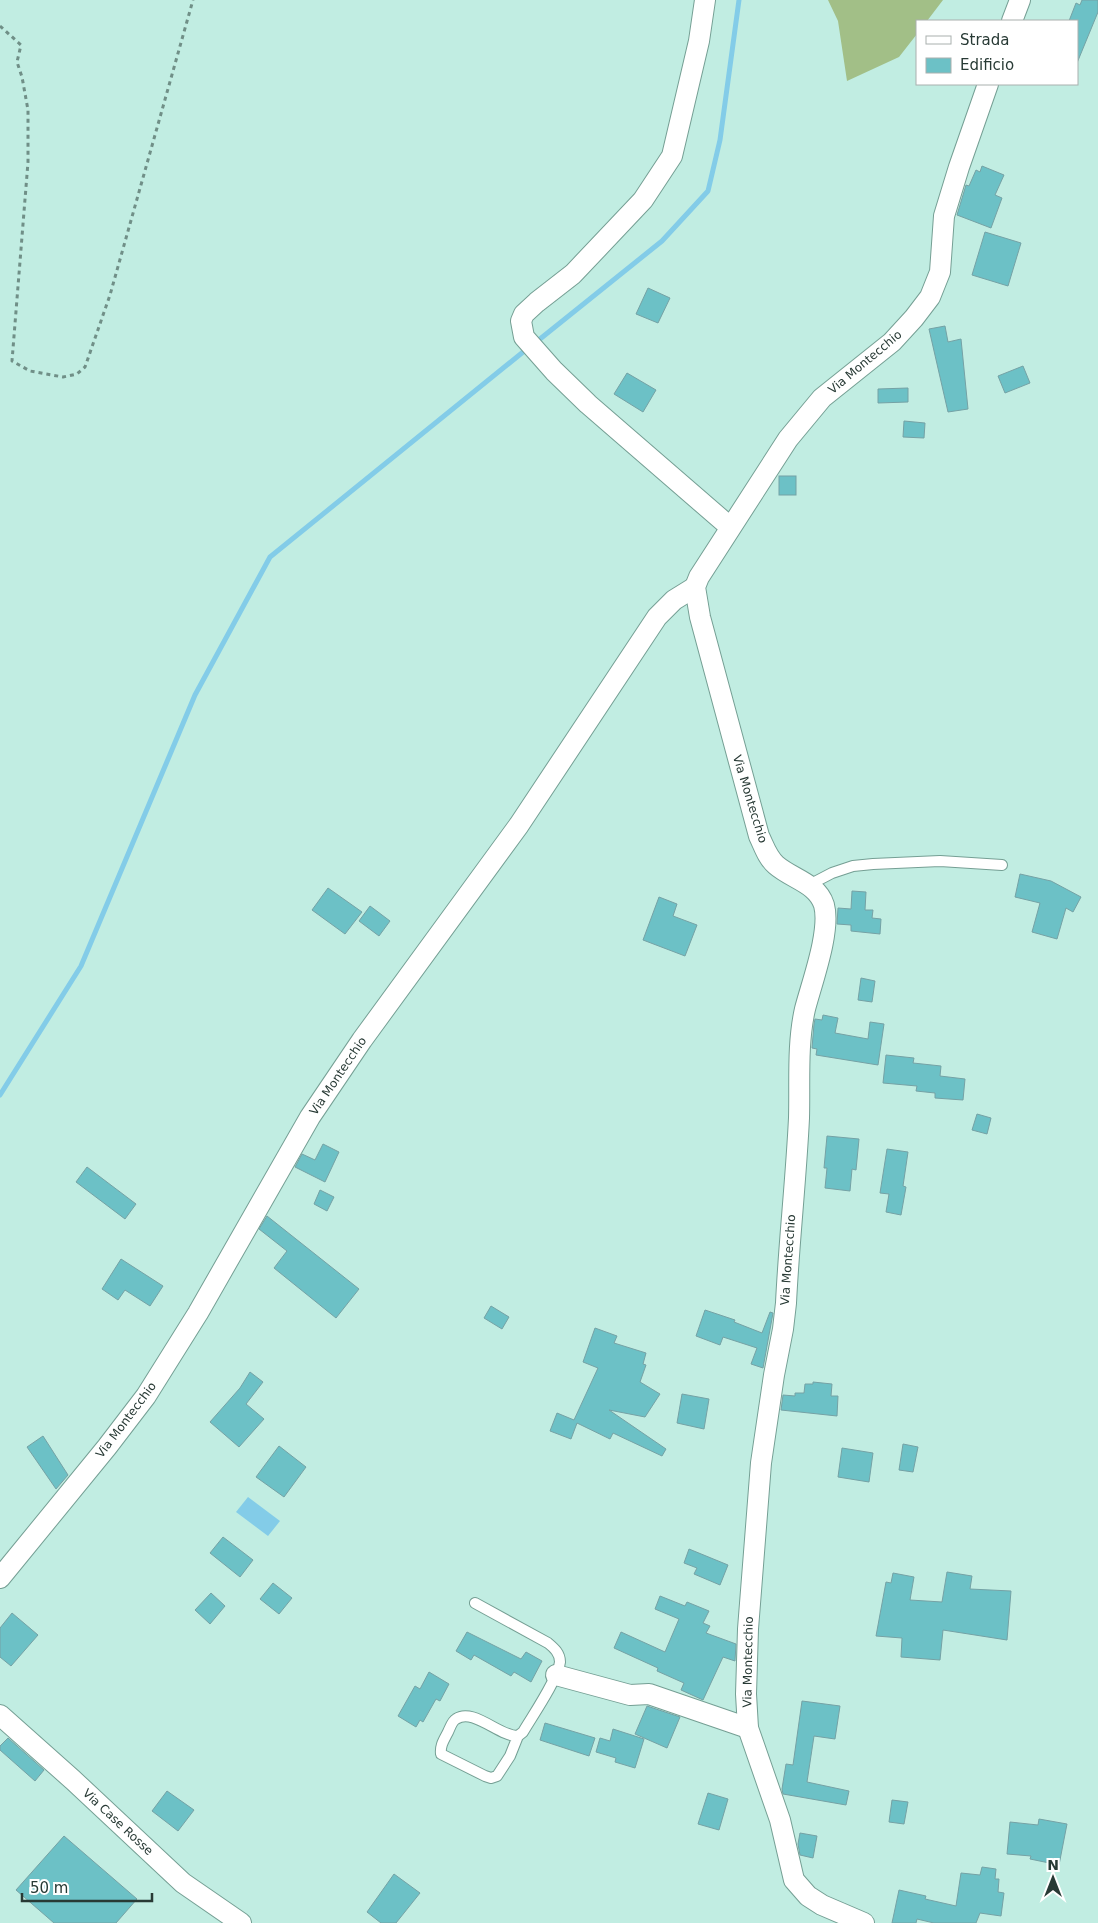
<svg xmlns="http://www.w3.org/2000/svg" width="1098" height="1923" font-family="'DejaVu Sans',sans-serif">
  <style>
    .forest { fill: #a2bf87 }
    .water { fill: #83cce8 }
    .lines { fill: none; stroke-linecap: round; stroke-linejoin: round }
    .stream { stroke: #83cce8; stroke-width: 5 }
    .building { fill: #6cc1c6; stroke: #75a2a5 }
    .lane-casing { stroke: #759f94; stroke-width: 12 }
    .street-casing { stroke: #759f94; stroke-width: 22 }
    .path { stroke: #708f87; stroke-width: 3; stroke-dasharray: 4 4; stroke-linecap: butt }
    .lane { stroke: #fff; stroke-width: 10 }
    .street { stroke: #fff; stroke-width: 20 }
    .labels { text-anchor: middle; stroke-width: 4.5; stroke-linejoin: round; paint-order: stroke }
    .street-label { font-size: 12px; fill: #283a35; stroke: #fff }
  </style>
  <rect width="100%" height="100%" fill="#c1ede2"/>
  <!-- forest -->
  <polygon class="forest" points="828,0 943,0 927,21 917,21 917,34 899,57 847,81 838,21"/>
  <!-- water -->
  <polygon class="water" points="248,1497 280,1521 268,1536 236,1512"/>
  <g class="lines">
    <!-- stream -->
    <g class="stream">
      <polyline points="535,343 662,241 708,191 720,140 739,0"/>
      <polyline points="0,1095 81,966 195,695 270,557 528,348"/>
    </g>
  </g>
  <!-- building -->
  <g class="building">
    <polygon points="1082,0 1098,0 1098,12 1077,63 1077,21 1069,21 1076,3 1080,5"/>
    <polygon points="982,166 1004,175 995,195 1002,198 991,228 957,215 966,185 969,186 976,170 980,172"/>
    <polygon points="985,232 1021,243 1008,286 972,275"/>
    <polygon points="648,288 670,298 658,323 636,314"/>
    <polygon points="945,326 948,342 961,339 968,409 948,412 929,329"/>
    <polygon points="1023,366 1030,383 1005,393 998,376"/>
    <polygon points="627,373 656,390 643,412 614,394"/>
    <polygon points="908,388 908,402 878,403 878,389"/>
    <polygon points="904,421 925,423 924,438 903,437"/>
    <rect x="779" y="476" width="17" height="19"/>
    <polygon points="1020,874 1051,881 1081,897 1073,912 1066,908 1057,939 1032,932 1040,903 1015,897"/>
    <polygon points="328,888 362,912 345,934 312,910"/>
    <polygon points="852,891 866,892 865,910 873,910 872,918 881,919 880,934 851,931 851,925 837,924 838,908 851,909"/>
    <polygon points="659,897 677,904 673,916 697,925 685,956 643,940"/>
    <polygon points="370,906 390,921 379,936 359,921"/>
    <polygon points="861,978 875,981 872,1002 858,1000"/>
    <polygon points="823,1015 838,1018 835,1033 868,1039 870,1022 884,1024 878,1065 816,1055 817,1049 812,1048 814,1024 815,1019 822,1020"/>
    <polygon points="886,1055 914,1058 913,1063 941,1066 940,1076 965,1079 963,1100 935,1098 935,1093 916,1091 917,1086 883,1083"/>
    <polygon points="977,1114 991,1118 987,1134 972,1130"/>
    <polygon points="827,1136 859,1139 856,1170 852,1169 850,1191 825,1188 827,1168 824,1168"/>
    <polygon points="323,1144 339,1152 325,1182 295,1167 302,1154 315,1160"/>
    <polygon points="887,1149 908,1152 903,1186 906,1187 901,1215 886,1212 889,1194 880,1193"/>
    <polygon points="87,1167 136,1204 125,1219 76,1182"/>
    <polygon points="320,1190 334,1197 327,1211 314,1204"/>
    <polygon points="267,1216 359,1289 336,1318 274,1268 287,1251 259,1229"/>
    <polygon points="121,1259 163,1286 150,1306 125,1290 118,1300 102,1289"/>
    <polygon points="491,1306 509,1317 502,1329 484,1318"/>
    <polygon points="705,1310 735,1320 734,1322 762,1333 770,1312 773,1313 763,1368 751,1364 757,1348 723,1337 720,1345 696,1336"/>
    <polygon points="595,1328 617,1336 614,1343 646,1353 643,1364 646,1365 640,1382 660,1394 645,1417 609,1410 666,1449 662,1456 613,1433 610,1439 577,1423 571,1439 550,1431 557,1413 574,1420 598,1368 583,1362"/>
    <polygon points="250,1372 263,1382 246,1404 264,1419 239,1447 210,1422 240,1388"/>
    <polygon points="813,1382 832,1384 831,1396 838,1396 837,1416 781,1410 783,1395 795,1396 795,1393 804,1393 805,1384 813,1384"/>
    <polygon points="682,1394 709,1399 704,1429 677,1423"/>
    <polygon points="43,1436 68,1475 56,1489 27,1447"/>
    <polygon points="903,1444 918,1447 913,1472 899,1470"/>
    <polygon points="279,1446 306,1467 284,1497 256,1477"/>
    <polygon points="842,1448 873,1453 869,1482 838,1477"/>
    <polygon points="223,1537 253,1560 240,1577 210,1553"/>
    <polygon points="689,1549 728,1565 720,1585 694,1574 697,1568 684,1563"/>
    <polygon points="947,1572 972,1576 970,1589 1011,1591 1007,1640 943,1630 940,1660 901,1657 902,1638 876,1636 886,1582 891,1583 893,1573 914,1577 910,1600 942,1602"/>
    <polygon points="273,1583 292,1598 279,1614 260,1599"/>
    <polygon points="211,1593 225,1606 210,1624 195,1610"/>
    <polygon points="660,1596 685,1606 687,1602 709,1611 703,1623 710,1626 706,1633 736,1644 735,1661 723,1657 703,1700 681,1690 684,1683 657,1671 658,1668 614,1648 621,1632 665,1652 679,1619 655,1609"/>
    <polygon points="12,1613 38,1635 11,1666 0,1657 0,1628"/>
    <polygon points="467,1632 521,1659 526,1652 542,1661 531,1682 514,1672 511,1676 474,1655 471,1660 456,1651"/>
    <polygon points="429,1672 449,1684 440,1701 436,1699 423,1722 420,1720 416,1727 398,1716 415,1686 420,1689"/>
    <polygon points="802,1701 840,1706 835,1739 814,1736 807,1782 849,1791 846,1805 783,1794 782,1789 786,1764 793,1765"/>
    <polygon points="647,1706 680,1717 667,1748 635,1734"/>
    <polygon points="545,1723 595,1738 589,1756 540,1740"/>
    <polygon points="613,1729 644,1739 635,1768 615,1762 616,1758 596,1752 600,1738 610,1741"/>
    <polygon points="8,1738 44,1770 35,1781 0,1750 0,1746"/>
    <polygon points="167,1791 194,1810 178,1831 152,1811"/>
    <polygon points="708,1793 728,1799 719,1830 698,1824"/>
    <polygon points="892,1800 908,1802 904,1824 889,1822"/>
    <polygon points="1039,1819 1067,1824 1059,1865 1030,1859 1031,1856 1007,1854 1010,1822 1038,1825"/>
    <polygon points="800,1833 817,1836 813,1858 800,1855 798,1844"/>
    <polygon points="64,1836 137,1899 116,1923 54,1923 16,1890"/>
    <polygon points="982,1867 996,1869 995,1879 999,1879 998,1892 1004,1893 1001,1916 980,1913 976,1923 934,1923 917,1919 916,1923 892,1923 899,1890 926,1896 925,1899 956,1906 961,1873 980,1875"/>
    <polygon points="394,1874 420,1893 396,1923 381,1923 367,1912"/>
  </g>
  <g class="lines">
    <!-- lane casing -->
    <g class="lane-casing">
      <g id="lane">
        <polyline points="809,885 832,873 853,866 873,864 940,861 1002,865"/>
        <path d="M 475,1603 L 548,1643 C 554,1648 560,1653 560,1662 C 558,1679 533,1715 523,1732 L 518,1736 L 510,1756 L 497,1776 L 491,1778 L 485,1776 L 441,1754 C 440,1745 444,1740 448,1732 C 450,1728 452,1721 456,1719 C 473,1707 500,1737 518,1736"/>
      </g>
    </g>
    <!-- street casing -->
    <g class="street-casing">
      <g id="street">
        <polyline points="705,0 699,41 672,156 643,200 573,274 537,302 524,314 521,321 524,337 554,371 588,404 730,527"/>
        <polyline points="1012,21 1020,0"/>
        <polyline points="0,1578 107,1447 146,1396 198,1313 310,1117 362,1040 519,825 657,617 674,600 695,587"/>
        <polyline points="556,1675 630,1695 649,1694 748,1728"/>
        <polyline points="0,1715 73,1780 183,1883 241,1923"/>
        <path d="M 864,1923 L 822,1905 L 808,1896 L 794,1880 L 780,1820 L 748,1728 L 746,1694 L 748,1629 L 761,1463 L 774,1375 L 783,1329 L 786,1303 C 789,1241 796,1180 799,1118 C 800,1082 797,1044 805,1009 C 812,982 831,931 824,905 C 817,883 792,879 776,865 C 767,857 764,846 759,836 L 700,617 L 695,587 L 699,577 L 788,439 L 822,398 L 892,342 L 914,318 L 930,297 L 940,272 L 944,216 L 959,167 L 988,84"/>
      </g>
    </g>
    <!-- path -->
    <polyline class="path" points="0,26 21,45 17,62 22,77 28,110 28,162 12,361 30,371 63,377 77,374 85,367 110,295 193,0"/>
    <!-- lane -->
    <use href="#lane" class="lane"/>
    <!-- street -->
    <use href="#street" class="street"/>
  </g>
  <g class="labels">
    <!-- street labels -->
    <g class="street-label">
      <text transform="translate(865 362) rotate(-40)" y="4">Via Montecchio</text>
      <text transform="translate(750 799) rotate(73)" y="4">Via Montecchio</text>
      <text transform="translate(338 1076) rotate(-56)" y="4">Via Montecchio</text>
      <text transform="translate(788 1260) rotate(-86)" y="4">Via Montecchio</text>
      <text transform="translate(126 1420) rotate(-53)" y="4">Via Montecchio</text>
      <text transform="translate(748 1662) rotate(-89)" y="4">Via Montecchio</text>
      <text transform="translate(118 1822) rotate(43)" y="4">Via Case Rosse</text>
    </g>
  </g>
  <!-- legend -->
  <rect x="916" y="20" width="162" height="65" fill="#ffffff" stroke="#a9b0ae"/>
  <rect x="926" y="36" width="25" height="8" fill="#ffffff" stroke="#a9b0ae"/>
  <text x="960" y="45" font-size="15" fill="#283a35">Strada</text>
  <rect x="926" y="58" width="25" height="15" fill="#6cc1c6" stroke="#a9b0ae"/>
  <text x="960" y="70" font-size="15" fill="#283a35">Edificio</text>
  <!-- north arrow -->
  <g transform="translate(1053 1878)" stroke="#ffffff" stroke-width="4" paint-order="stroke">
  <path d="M0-4L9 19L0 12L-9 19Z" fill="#283a35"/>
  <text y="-8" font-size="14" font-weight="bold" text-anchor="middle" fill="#283a35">N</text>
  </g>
  <!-- scale -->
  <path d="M22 1893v8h130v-8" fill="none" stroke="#283a35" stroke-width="2.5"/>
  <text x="30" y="1893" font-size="15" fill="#283a35" stroke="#ffffff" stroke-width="4" paint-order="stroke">50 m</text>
</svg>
